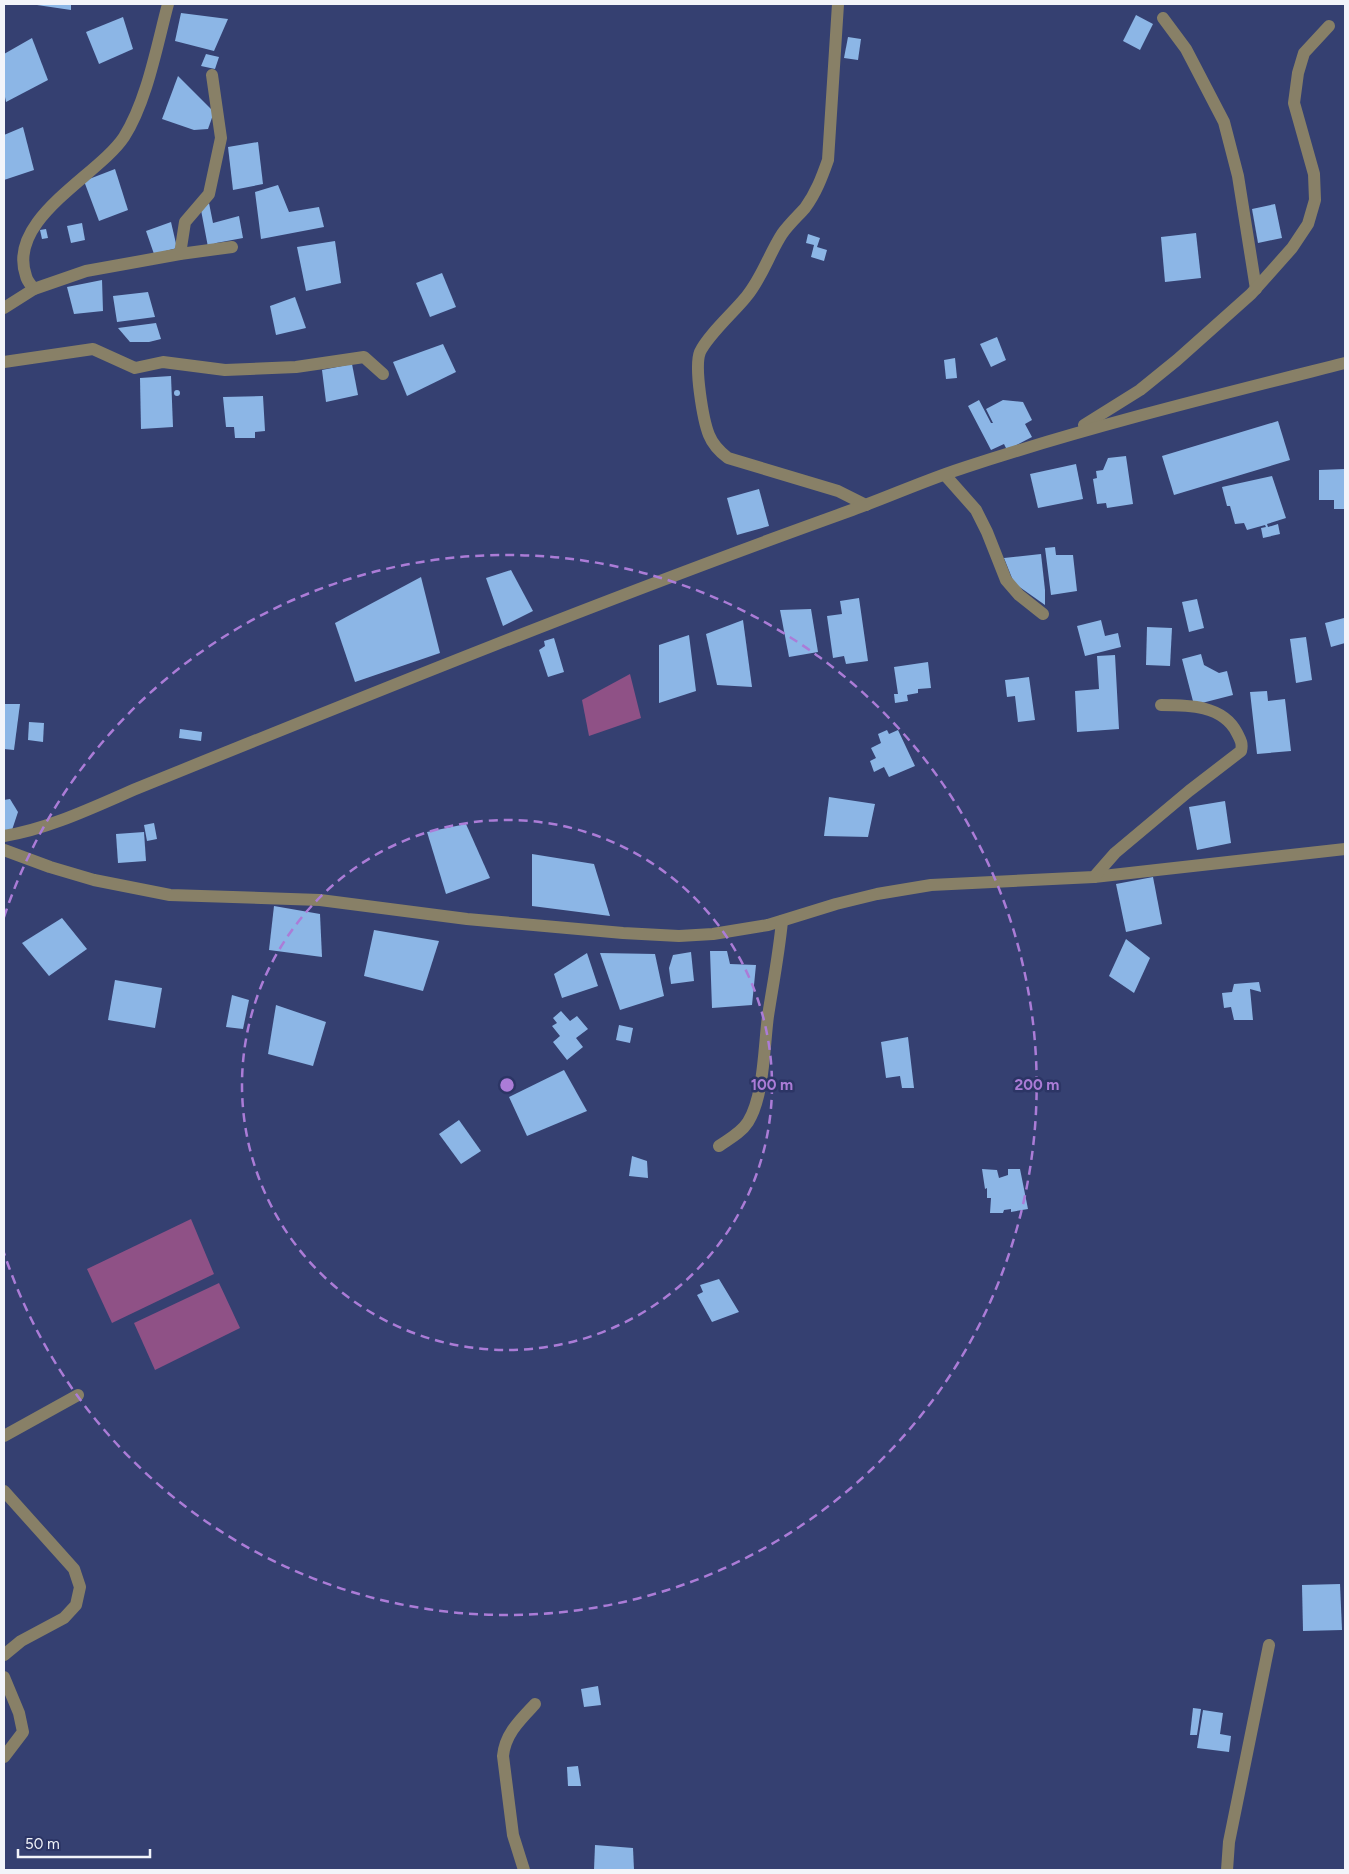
<svg xmlns="http://www.w3.org/2000/svg" width="1349" height="1874" font-family="Figtree,sans-serif">
  <style>
    .green { fill: #8f5186 }
    .building { fill: #8cb6e6 }
    .lines { fill: none; stroke-linecap: round; stroke-linejoin: round }
    .minor { stroke: #888067; stroke-width: 12 }
    .ring { fill: none; stroke: #ab7cd7; stroke-width: 2.5; stroke-dasharray: 9 6 }
    .centre { fill: #ab7cd7; stroke: #2c3565; stroke-width: 2.5 }
    .ring-label { font-size: 15px; text-anchor: middle; font-weight: bold; fill: #ab7cd7; stroke: #2c3565; stroke-width: 5; stroke-linejoin: round; paint-order: stroke }
  </style>
  <rect width="100%" height="100%" fill="#354071"/>
  <!-- green -->
  <g class="green">
    <polygon points="630,674 641,718 589,736 582,700"/>
    <polygon points="191,1219 214,1274 112,1323 87,1269"/>
    <polygon points="219,1283 240,1328 155,1370 134,1323"/>
  </g>
  <!-- building -->
  <g class="building">
    <polygon points="37,4 71,4 71,10 37,5"/>
    <polygon points="181,13 228,19 214,51 175,41"/>
    <polygon points="1136,15 1153,24 1140,50 1123,41"/>
    <polygon points="123,17 133,49 99,64 86,32"/>
    <polygon points="848,37 861,39 858,60 844,58"/>
    <polygon points="32,38 48,80 6,102 4,92 4,54"/>
    <polygon points="206,54 219,57 215,69 201,66"/>
    <polygon points="178,76 214,112 208,129 194,130 162,119"/>
    <polygon points="23,127 34,170 4,180 4,135"/>
    <polygon points="258,142 263,184 233,190 228,147"/>
    <polygon points="115,169 128,210 99,221 84,181"/>
    <polygon points="278,185 289,212 319,207 324,227 261,239 255,192"/>
    <polygon points="209,203 213,223 239,216 243,238 216,243 208,247 201,210"/>
    <polygon points="1275,204 1282,238 1258,243 1252,209"/>
    <polygon points="171,222 177,248 154,254 146,231"/>
    <polygon points="82,223 85,240 71,243 67,226"/>
    <polygon points="46,229 48,238 42,239 40,230"/>
    <polygon points="1196,233 1201,278 1165,282 1161,237"/>
    <polygon points="808,234 820,238 817,247 827,250 824,261 811,257 814,245 806,243"/>
    <polygon points="335,241 341,283 306,291 297,247"/>
    <polygon points="442,273 456,307 430,317 416,283"/>
    <polygon points="102,280 103,311 74,314 67,287"/>
    <polygon points="148,292 155,317 117,322 113,296"/>
    <polygon points="295,297 306,328 276,335 270,306"/>
    <polygon points="156,323 161,339 149,342 130,342 118,328"/>
    <polygon points="997,337 1006,360 991,367 980,344"/>
    <polygon points="443,344 456,372 407,396 393,362"/>
    <polygon points="955,358 957,378 946,379 944,360"/>
    <polygon points="352,364 358,395 326,402 322,370"/>
    <polygon points="171,376 173,427 141,429 140,378"/>
    <circle cx="177" cy="393" r="3"/>
    <polygon points="263,396 265,431 255,432 255,438 235,438 234,427 226,427 223,397"/>
    <polygon points="979,400 991,423 993,423 986,409 1003,400 1023,402 1032,420 1025,424 1032,437 1007,450 1004,444 991,450 968,406"/>
    <polygon points="1278,421 1290,460 1174,495 1162,456"/>
    <polygon points="1126,456 1133,504 1107,508 1106,503 1097,504 1093,479 1097,478 1096,471 1103,470 1108,458"/>
    <polygon points="1076,464 1083,499 1038,508 1030,474"/>
    <polygon points="1345,469 1345,509 1334,509 1334,500 1319,500 1319,470"/>
    <polygon points="1272,476 1286,518 1267,524 1268,527 1278,524 1280,534 1263,538 1261,528 1266,527 1265,525 1247,530 1244,523 1235,524 1230,506 1227,506 1222,487"/>
    <polygon points="759,489 769,526 737,535 727,498"/>
    <polygon points="1055,547 1056,555 1073,555 1077,591 1051,595 1045,548"/>
    <polygon points="1041,554 1045,590 1045,605 1014,583 1004,558"/>
    <polygon points="511,570 533,611 503,626 486,578"/>
    <polygon points="421,577 440,653 355,682 335,623"/>
    <polygon points="859,598 868,661 846,664 844,656 833,658 827,616 842,614 840,601"/>
    <polygon points="1197,599 1204,628 1189,632 1182,602"/>
    <polygon points="811,609 818,652 789,657 780,610"/>
    <polygon points="1344,618 1345,643 1331,647 1325,623"/>
    <polygon points="743,620 752,687 717,685 706,634"/>
    <polygon points="1101,620 1105,636 1118,633 1121,647 1085,656 1077,626"/>
    <polygon points="1147,627 1172,628 1170,666 1146,665"/>
    <polygon points="689,635 696,691 659,703 659,645"/>
    <polygon points="1306,637 1312,680 1296,683 1290,639"/>
    <polygon points="554,638 564,672 548,677 539,650 545,646 544,641"/>
    <polygon points="1201,654 1204,665 1219,673 1227,671 1233,695 1194,705 1182,659"/>
    <polygon points="1115,655 1119,729 1077,732 1075,691 1099,689 1097,656"/>
    <polygon points="928,662 931,688 918,689 918,693 907,695 908,701 895,703 894,694 898,694 894,667"/>
    <polygon points="1029,677 1035,720 1018,722 1015,696 1007,697 1005,680"/>
    <polygon points="1267,691 1268,701 1285,699 1291,751 1257,754 1250,692"/>
    <polygon points="4,704 20,704 14,750 4,749"/>
    <polygon points="29,722 44,723 43,742 28,740"/>
    <polygon points="180,729 202,732 201,741 179,738"/>
    <polygon points="887,730 889,734 898,730 915,766 889,777 884,767 874,772 870,761 876,758 871,748 881,743 878,734"/>
    <polygon points="829,797 875,804 868,837 824,836"/>
    <polygon points="10,799 18,812 12,830 4,831 4,800"/>
    <polygon points="1225,801 1231,843 1197,850 1189,807"/>
    <polygon points="154,823 157,839 147,841 144,825"/>
    <polygon points="466,824 490,878 446,894 427,832"/>
    <polygon points="144,832 146,861 118,863 116,834"/>
    <polygon points="532,854 594,864 610,916 532,906"/>
    <polygon points="1153,877 1162,924 1126,932 1116,884"/>
    <polygon points="274,906 320,914 322,957 269,950"/>
    <polygon points="62,918 87,949 49,976 22,943"/>
    <polygon points="374,930 439,941 423,991 364,976"/>
    <polygon points="1126,939 1150,958 1134,993 1109,976"/>
    <polygon points="710,951 727,951 730,964 756,965 752,1005 712,1008"/>
    <polygon points="691,952 694,981 671,984 669,968 673,955"/>
    <polygon points="587,953 598,986 562,998 554,974"/>
    <polygon points="600,953 655,954 664,996 620,1010"/>
    <polygon points="115,980 162,988 155,1028 108,1020"/>
    <polygon points="1259,982 1261,992 1250,989 1253,1020 1234,1020 1231,1007 1224,1008 1222,993 1232,992 1234,984"/>
    <polygon points="232,995 249,1000 243,1029 226,1027"/>
    <polygon points="276,1005 326,1022 313,1066 268,1054"/>
    <polygon points="561,1011 570,1021 577,1016 588,1029 576,1038 583,1047 567,1060 553,1042 560,1036 552,1026 557,1023 553,1018"/>
    <polygon points="619,1025 633,1028 630,1043 616,1040"/>
    <polygon points="908,1037 914,1088 902,1088 900,1076 886,1078 881,1042"/>
    <polygon points="564,1070 587,1111 527,1136 509,1097"/>
    <polygon points="459,1120 481,1151 461,1164 439,1134"/>
    <polygon points="632,1156 647,1161 648,1178 629,1176"/>
    <polygon points="982,1169 997,1170 999,1178 1008,1175 1008,1169 1020,1169 1028,1209 1011,1212 1011,1209 1004,1210 1003,1213 990,1213 991,1198 987,1198 987,1188 985,1189"/>
    <polygon points="719,1279 739,1312 712,1322 697,1295 703,1292 700,1285"/>
    <polygon points="1340,1584 1342,1630 1303,1631 1302,1585"/>
    <polygon points="598,1686 601,1705 584,1707 581,1689"/>
    <polygon points="1193,1708 1201,1709 1197,1735 1190,1735"/>
    <polygon points="1203,1710 1223,1713 1220,1734 1231,1736 1229,1752 1197,1748"/>
    <polygon points="578,1766 581,1786 568,1786 567,1767"/>
    <polygon points="595,1845 633,1848 634,1870 594,1870"/>
  </g>
  <g class="lines">
    <!-- minor -->
    <g class="minor">
      <path d="M 838,4 L 828,160 C 822,177 816,193 805,208 C 798,216 789,224 782,234 C 769,254 762,278 746,297 C 734,312 708,335 700,352 C 694,367 703,420 709,435 C 713,445 720,452 728,458 L 838,491 L 866,505"/>
      <polyline points="1163,18 1186,49 1224,122 1238,176 1256,289"/>
      <polyline points="180,254 185,222 209,194 221,138 212,75"/>
      <path d="M 34,289 C 31,285 27,281 26,276 C 6,219 98,176 124,137 C 147,101 157,45 168,4"/>
      <polyline points="4,308 34,289 86,271 180,254 232,247"/>
      <polyline points="4,362 93,349 135,368 163,362 225,370 296,367 364,357 383,374"/>
      <polyline points="1084,425 1140,390 1177,360 1251,294 1292,248 1308,224 1315,200 1314,174 1294,103 1298,73 1304,53 1329,26"/>
      <polyline points="945,475 976,510 987,532 1006,580 1019,595 1043,614"/>
      <path d="M 4,836 C 49,829 96,806 138,788 C 375,692 612,596 852,510 C 891,496 928,479 966,467 C 1091,426 1218,395 1345,363"/>
      <polyline points="4,850 50,867 94,880 170,895 320,900 467,919 623,933 679,936 713,934 768,925 836,904 877,894 931,885 1094,877 1345,849"/>
      <path d="M 1094,877 L 1115,853 L 1189,791 L 1241,751 C 1243,743 1240,739 1237,733 C 1223,705 1188,705 1161,705"/>
      <path d="M 719,1146 C 729,1139 741,1133 748,1122 C 764,1097 764,1046 768,1016 C 773,984 779,953 782,921"/>
      <polyline points="4,1436 78,1395"/>
      <polyline points="4,1491 74,1569 80,1587 76,1605 64,1618 21,1641 4,1655"/>
      <polyline points="4,1677 19,1713 23,1732 4,1757"/>
      <path d="M 524,1870 L 513,1835 L 503,1756 C 505,1734 520,1720 535,1704"/>
      <polyline points="1227,1870 1229,1842 1269,1645"/>
    </g>
  </g>
  <!-- distance rings -->
  <g class="ring">
    <circle cx="507" cy="1085" r="265"/>
    <path d="M4 917A530 530 0 1 1 4 1253"/>
  </g>
  <circle cx="507" cy="1085" r="8" class="centre"/>
  <g class="ring-label">
    <text x="772" y="1090">100 m</text>
    <text x="1037" y="1090">200 m</text>
  </g>
  <!-- border -->
  <rect width="1349" height="1874" fill="none" stroke="#f2f4fa" stroke-width="10"/>
  <!-- scale -->
  <path d="M18 1849v8h132v-8" fill="none" stroke="#f2f4fa" stroke-width="2.5"/>
  <text x="25" y="1849" font-size="15" fill="#f2f4fa" stroke="#2c3565" stroke-width="4" paint-order="stroke">50 m</text>
</svg>
